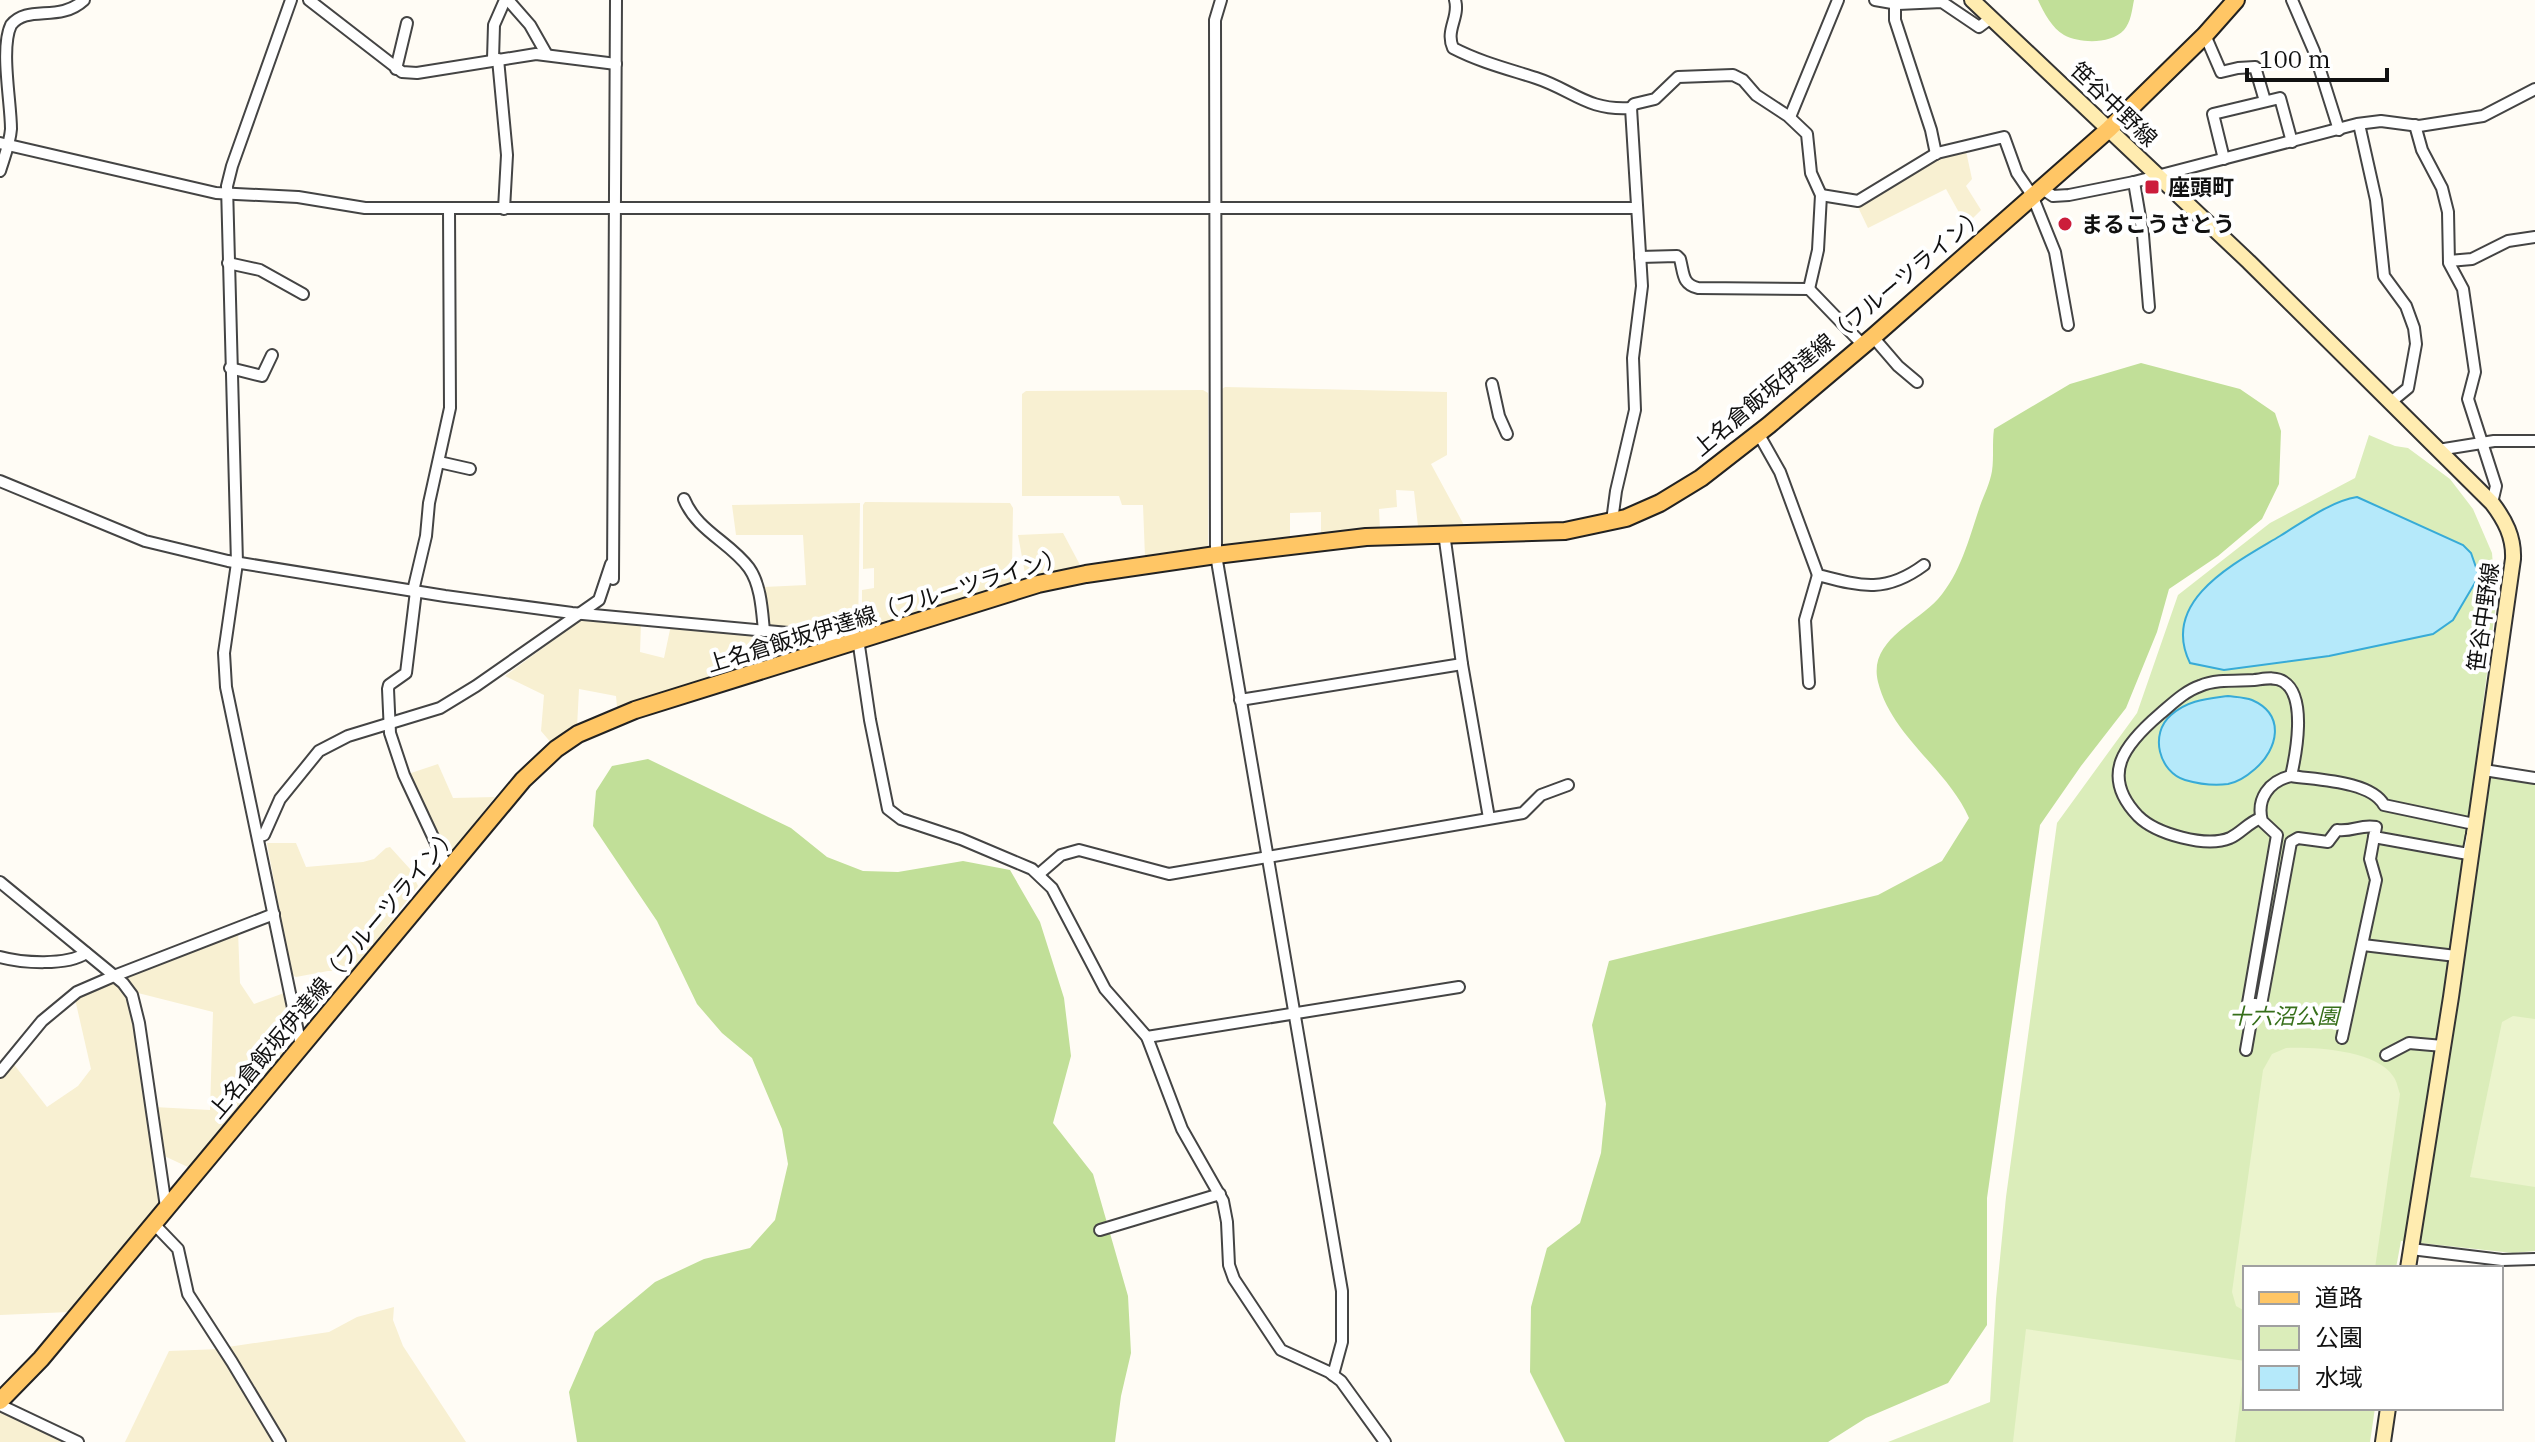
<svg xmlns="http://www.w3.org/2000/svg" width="2535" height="1442" font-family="'IBM Plex Serif','Noto Sans JP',serif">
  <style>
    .farmland { fill: #f8f0d2 }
    .green { fill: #dbedba }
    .forest { fill: #c1df98 }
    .pitch { fill: #ebf4cd }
    .water { fill: #b5e9fa; stroke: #37abd7; stroke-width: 2 }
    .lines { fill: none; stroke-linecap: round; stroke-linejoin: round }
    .street-casing { stroke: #444; stroke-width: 14 }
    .secondary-casing { stroke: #333; stroke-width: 18 }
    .primary-casing { stroke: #222; stroke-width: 20 }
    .street { stroke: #fff; stroke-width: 10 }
    .secondary { stroke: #ffecb0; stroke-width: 14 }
    .primary { stroke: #ffc665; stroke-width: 16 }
    .poi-dot { fill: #cc1d3b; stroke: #fff; stroke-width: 3 }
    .labels { text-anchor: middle; stroke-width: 8; stroke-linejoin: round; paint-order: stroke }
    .street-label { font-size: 22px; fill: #111; stroke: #fff }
    .poi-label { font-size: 22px; font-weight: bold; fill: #111; stroke: #fff; text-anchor: start }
    .park-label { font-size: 22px; font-style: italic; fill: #376f1b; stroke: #fff }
  </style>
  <rect width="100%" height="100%" fill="#fffcf5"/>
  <!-- farmland -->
  <g class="farmland">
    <polygon points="1966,151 1972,179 1966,186 1981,210 1966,225 1946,189 1868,228 1857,205 1939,157"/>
    <polygon points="1225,387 1447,392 1447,455 1431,464 1464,525 1418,526 1414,491 1396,490 1397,507 1379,509 1380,529 1321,534 1321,512 1290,513 1290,540 1226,547 1221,545 1219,391"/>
    <polygon points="1203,390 1208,393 1208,548 1145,557 1143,505 1122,505 1119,496 1022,496 1022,394 1026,391"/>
    <polygon points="865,502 1010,503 1013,508 1012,567 1015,584 862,631 862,590 874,588 874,568 863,569 863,505"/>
    <polygon points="860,503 858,633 842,637 769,628 764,587 806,585 803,535 736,535 732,505"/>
    <polygon points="1063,533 1080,565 1026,579 1018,535"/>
    <polygon points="582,619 641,624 640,652 664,658 671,625 783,637 783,655 617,707 616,696 579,689 577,727 553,745 541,731 544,695 505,676"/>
    <polygon points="438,764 453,798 495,797 449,856 445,854 408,774"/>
    <polygon points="267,843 296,843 306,867 363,862 374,859 386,848 390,847 410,869 418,886 353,971 328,971 296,977 291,974"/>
    <polygon points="238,931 240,983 254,1004 284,993 290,1019 269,1028 285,1053 190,1168 160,1154 154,1107 210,1110 213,1012 134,992 123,978 191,949 206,948"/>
    <polygon points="109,981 117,983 133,1005 162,1202 69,1312 0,1315 0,1077 12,1062 47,1107 78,1086 91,1069 75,999"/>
    <polygon points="394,1307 393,1320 403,1346 466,1442 285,1442 228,1347 329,1332 357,1317"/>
    <polygon points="220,1349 276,1442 125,1442 169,1351"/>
    <polygon points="6,1411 66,1442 0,1442 0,1412"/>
  </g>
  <!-- green -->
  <polygon class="green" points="2369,435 2395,446 2408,448 2450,479 2473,509 2492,553 2496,603 2474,774 2535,784 2535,1251 2513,1253 2401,1241 2396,1268 2245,1268 2245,1408 2375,1408 2370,1442 1888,1442 1990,1402 1996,1299 2006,1197 2057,823 2137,713 2178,595 2270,523 2355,478"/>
  <!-- forest -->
  <g class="forest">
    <path d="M 2038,0 L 2134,0 C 2132,10 2131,22 2124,30 C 2111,44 2081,44 2064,35 C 2052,28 2044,13 2038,0 Z"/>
    <path d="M 2141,363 L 2240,389 L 2275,413 L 2281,431 L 2279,484 L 2262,519 L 2218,556 L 2169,589 L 2157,632 L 2126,708 L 2081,766 L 2040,825 L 1987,1198 L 1987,1325 L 1948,1383 L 1866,1418 L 1828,1442 L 1565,1442 L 1530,1372 L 1531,1307 L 1547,1248 L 1580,1223 L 1601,1153 L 1606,1104 L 1592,1025 L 1609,961 L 1878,895 L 1942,861 L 1969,818 C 1947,768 1892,737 1878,682 C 1868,641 1915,624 1938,599 C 1961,573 1969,538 1980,506 C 1984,495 1990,483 1992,471 C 1994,457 1992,443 1994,429 L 2070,384 Z"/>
    <polygon points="648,759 791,828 827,857 863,871 898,872 963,861 1010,870 1040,922 1064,998 1071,1056 1053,1123 1093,1174 1128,1296 1131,1353 1121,1396 1115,1442 577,1442 569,1392 595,1332 655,1282 704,1259 750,1248 775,1220 788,1164 782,1129 752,1058 722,1033 697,1004 657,921 593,826 596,791 612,766"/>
  </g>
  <!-- pitch -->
  <g class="pitch">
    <polygon points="2513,1016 2535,1019 2535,1187 2470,1177 2502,1022"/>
    <path d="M 2286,1048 C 2314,1047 2376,1050 2393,1076 C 2397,1081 2398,1089 2400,1094 L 2375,1268 L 2245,1268 L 2245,1311 L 2236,1306 L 2232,1292 L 2263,1070 L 2272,1054 Z"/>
    <polygon points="2026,1329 2245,1361 2235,1442 2013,1442"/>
  </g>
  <!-- water -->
  <g class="water">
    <path d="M 2357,497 L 2463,545 L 2471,553 L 2479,576 L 2453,620 L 2433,634 L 2329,656 L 2224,670 L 2190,663 C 2159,600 2237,562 2280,536 C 2303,522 2331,501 2357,497 Z"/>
    <path d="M 2228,696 C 2236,697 2245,697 2252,700 C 2286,715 2278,749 2255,769 C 2247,776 2239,782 2228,784 C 2214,786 2199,784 2185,780 C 2159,772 2149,734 2171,715 C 2188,700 2206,699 2228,696 Z"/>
  </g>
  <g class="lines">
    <!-- street casing -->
    <g class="street-casing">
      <g id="street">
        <polyline points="291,0 232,166 227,186 237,563 224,653 226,687 301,1046"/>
        <polyline points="309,0 402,72 417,73 536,54 616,64"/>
        <polyline points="508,0 530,25 547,55"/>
        <polyline points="1221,0 1215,20 1216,555 1342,1291 1342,1342 1333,1375"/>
        <path d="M 1455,0 C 1460,17 1445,30 1453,48 C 1480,62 1508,69 1536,78 C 1573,90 1587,111 1631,108 L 1642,286 L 1633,358 L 1635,410 L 1616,491 L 1612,521"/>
        <polyline points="1875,0 1898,4 1942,2 1979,27 1991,18"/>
        <polyline points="2292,0 2314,51 2339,130"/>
        <polyline points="1895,3 1895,20 1931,130 1936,154"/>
        <polyline points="2205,35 2221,72 2238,68 2255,67 2265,101"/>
        <polyline points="493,59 494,25 505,0"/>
        <polyline points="498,59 507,155 504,209"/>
        <polyline points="396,69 407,23"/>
        <path d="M 1631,108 L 1634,104 L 1655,99 L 1678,77 L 1733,75 L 1743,80 L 1756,95 L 1788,116 L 1807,134 L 1811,173 L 1821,195 L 1818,250 L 1809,289 L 1698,288 C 1682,284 1684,274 1680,259 L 1677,256 L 1640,257"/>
        <polyline points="1790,117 1838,0"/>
        <polyline points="2359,124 2376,200 2384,276 2406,306 2414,328 2416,344 2408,388 2391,402"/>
        <polyline points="2415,125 2422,150 2442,188 2448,212 2449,263 2463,289 2475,372 2468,399 2496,486 2492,503"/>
        <polyline points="0,143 216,193 298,197 365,208 1636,208"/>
        <polyline points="2224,159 2213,114 2280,98 2292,142"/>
        <path d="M 0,171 C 4,158 10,143 11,129 C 11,102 0,48 11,25 C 28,4 59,23 84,0"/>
        <polyline points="2134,182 2143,235 2149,307"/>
        <polyline points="2041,188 2053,196 2069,195 2134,182 2357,124 2381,121 2419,126 2483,116 2535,89"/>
        <polyline points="1821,195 1858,201 1937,153 2004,137 2017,173 2032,195 2055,252 2068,325"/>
        <polyline points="2449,261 2472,259 2508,241 2535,237"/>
        <polyline points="228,263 260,270 303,294"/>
        <polyline points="1809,289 1863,345"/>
        <polyline points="1873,337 1898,366 1917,382"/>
        <polyline points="230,368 262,376 272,355"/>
        <polyline points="1492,384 1499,416 1507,434"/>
        <path d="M 1758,433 L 1780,472 L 1818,575 C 1860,586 1885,594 1924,565"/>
        <polyline points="2438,450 2494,441 2535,441"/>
        <polyline points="439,462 470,469"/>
        <polyline points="0,481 145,541 228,561 445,596 572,613 810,635 837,638 844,643"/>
        <path d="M 684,499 C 697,531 730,542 749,568 C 761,585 762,611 764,631"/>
        <polyline points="1444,533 1462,664 1489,818"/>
        <polyline points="613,579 616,0"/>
        <polyline points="413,591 426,536 429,503 450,408 449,209"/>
        <polyline points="416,591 406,673 389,685 388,689 390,733 404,775 448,869"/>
        <polyline points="858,639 870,720 888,809 901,819 961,839 1032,869 1052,888 1105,989 1147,1037 1182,1129 1223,1201 1227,1222 1229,1265 1234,1279 1281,1350 1329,1372 1341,1381 1385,1442"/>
        <polyline points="1809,683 1805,620 1818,575"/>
        <polyline points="1240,700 1462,664"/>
        <polyline points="2484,770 2535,778"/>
        <path d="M 2291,776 C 2317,780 2371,781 2384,805 L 2474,824 L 2468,854 L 2374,837 L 2376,827 C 2360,824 2354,832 2337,830 L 2328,842 L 2298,838 L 2291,842 L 2261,1005 L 2248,1003 L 2277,835 L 2262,821 C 2256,799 2269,781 2291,776 Z"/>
        <path d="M 2261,818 C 2249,822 2241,833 2230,838 C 2206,848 2156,834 2138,816 C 2099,775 2125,744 2160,714 C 2172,704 2185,691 2200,686 C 2216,679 2237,681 2254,680 C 2264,679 2276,676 2284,682 C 2307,697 2296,754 2291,776"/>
        <polyline points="259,836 264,835 280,799 319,751 348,736 440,708 476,686 599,600 611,564"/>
        <polyline points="1039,874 1061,855 1079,850 1169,874 1523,813 1541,795 1568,785"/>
        <polyline points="0,882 123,983 132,995 139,1023 166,1207"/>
        <polyline points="2363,945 2456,956"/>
        <path d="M 0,957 C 22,963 67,966 86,953"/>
        <polyline points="1147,1037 1459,987"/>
        <polyline points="2342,1038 2376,880 2370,859 2374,837"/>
        <polyline points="2246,1050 2254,1004"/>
        <polyline points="2386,1055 2409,1043 2443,1046"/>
        <polyline points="0,1072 42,1021 77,992 114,976 274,914"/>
        <polyline points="153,1223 178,1249 188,1294 232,1362 280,1442"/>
        <polyline points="1100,1230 1220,1194"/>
        <polyline points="2411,1249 2502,1260 2535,1259"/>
        <polyline points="0,1405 78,1442"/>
      </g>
    </g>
    <!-- secondary casing -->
    <g class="secondary-casing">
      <g id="secondary">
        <path d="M 1972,0 L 2249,262 L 2492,503 C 2505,520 2514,537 2513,559 L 2451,997 L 2408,1268"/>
        <polyline points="2383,1442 2388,1408"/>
      </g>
    </g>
    <!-- primary casing -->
    <g class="primary-casing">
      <polyline id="primary" points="0,1401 41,1359 523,780 556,749 578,734 635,710 1038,584 1086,574 1216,555 1366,537 1565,531 1626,518 1660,503 1701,478 1769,425 1873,337 2109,129 2205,35 2236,0"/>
    </g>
    <!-- street -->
    <use href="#street" class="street"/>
    <!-- secondary -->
    <use href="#secondary" class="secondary"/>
    <!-- primary -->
    <use href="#primary" class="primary"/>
  </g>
  <!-- markers -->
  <g class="poi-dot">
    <rect x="2144" y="179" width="16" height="16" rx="4"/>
    <circle cx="2065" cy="224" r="8"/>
  </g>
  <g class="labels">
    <!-- street labels -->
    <g class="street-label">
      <text transform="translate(2114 104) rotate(44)" y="8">笹谷中野線</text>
      <text transform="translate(1839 331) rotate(-40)" y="8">上名倉飯坂伊達線（フルーツライン）</text>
      <text transform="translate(886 610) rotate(-17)" y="8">上名倉飯坂伊達線（フルーツライン）</text>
      <text transform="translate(2483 617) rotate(-82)" y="8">笹谷中野線</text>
      <text transform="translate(333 972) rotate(-50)" y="8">上名倉飯坂伊達線（フルーツライン）</text>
    </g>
    <!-- poi labels -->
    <g class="poi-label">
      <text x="2168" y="195">座頭町</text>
      <text x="2081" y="232">まるこうさとう</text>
    </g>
    <!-- park labels -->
    <g class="park-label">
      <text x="2284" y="1024">十六沼公園</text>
    </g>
  </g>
  <!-- legend -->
  <rect x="2243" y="1266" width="260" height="144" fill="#ffffff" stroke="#a0a0a0" stroke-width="2"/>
  <rect x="2259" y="1292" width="40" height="12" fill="#ffc665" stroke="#a0a0a0" stroke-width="2"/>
  <text x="2315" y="1306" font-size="24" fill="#111111">道路</text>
  <rect x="2259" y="1326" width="40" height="24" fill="#dbedba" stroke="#a0a0a0" stroke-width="2"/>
  <text x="2315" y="1346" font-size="24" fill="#111111">公園</text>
  <rect x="2259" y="1366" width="40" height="24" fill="#b5e9fa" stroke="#a0a0a0" stroke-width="2"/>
  <text x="2315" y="1386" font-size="24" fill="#111111">水域</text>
  <!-- scale -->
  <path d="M2247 68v12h140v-12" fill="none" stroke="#111111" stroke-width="4"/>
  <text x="2259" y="68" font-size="24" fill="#111111" stroke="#ffffff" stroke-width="6" paint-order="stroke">100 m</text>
</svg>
